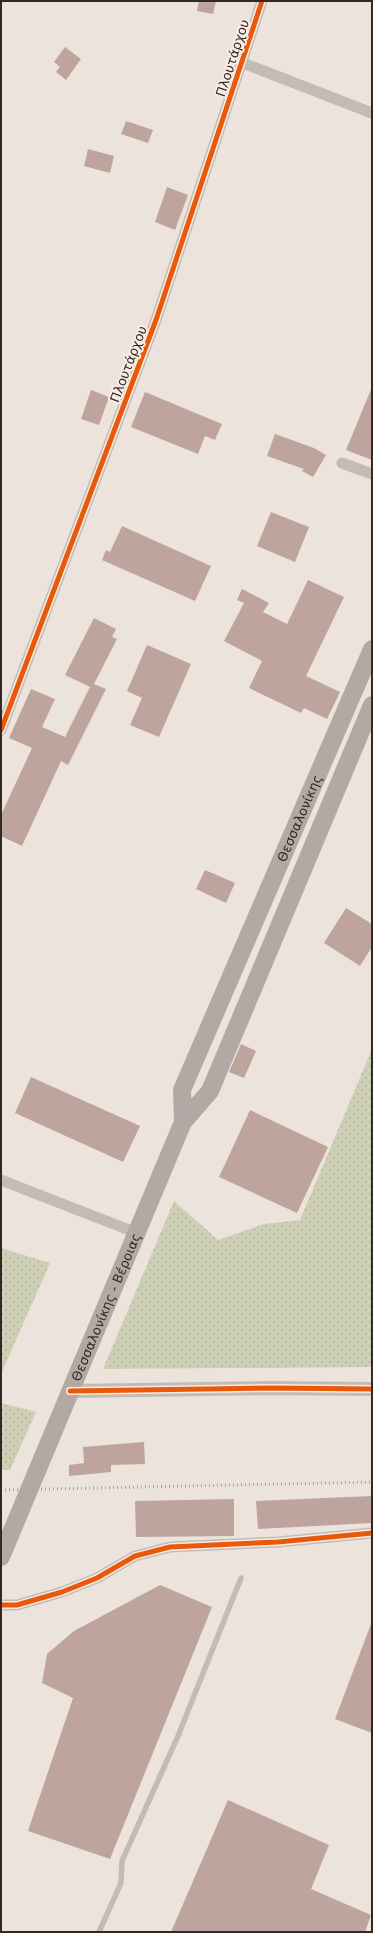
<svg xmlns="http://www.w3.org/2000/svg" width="373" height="1933" font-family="'DejaVu Sans',sans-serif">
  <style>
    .grass { fill: url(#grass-dots) }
    .building { fill: #bfa49d }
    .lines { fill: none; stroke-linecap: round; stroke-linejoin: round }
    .service { stroke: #c3bbb6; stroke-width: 5.5 }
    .minor { stroke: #c3bbb6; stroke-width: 11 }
    .tertiary { stroke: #c3bbb6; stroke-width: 14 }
    .primary { stroke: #b2a9a5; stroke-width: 18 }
    .rail { stroke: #aba4a0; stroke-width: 3; stroke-dasharray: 1 3; stroke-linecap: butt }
    .cycleway-casing { stroke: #f9ece2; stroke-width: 8 }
    .cycleway { stroke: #e8590c; stroke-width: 5 }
    .labels { text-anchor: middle; stroke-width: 4; stroke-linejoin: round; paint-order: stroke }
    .street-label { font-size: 13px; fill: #332824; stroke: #f9ece2 }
  </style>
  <defs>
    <pattern id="grass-dots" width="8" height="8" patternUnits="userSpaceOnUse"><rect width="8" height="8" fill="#ced0b6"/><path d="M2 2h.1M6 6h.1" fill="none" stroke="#b1b39c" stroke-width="1.8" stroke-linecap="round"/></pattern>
  </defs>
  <rect width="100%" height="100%" fill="#ebe3dc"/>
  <!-- grass -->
  <g class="grass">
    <polygon points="372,1049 372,1367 103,1369 174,1201 218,1240 264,1224 300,1220"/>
    <polygon points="1,1248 50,1263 1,1374"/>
    <polygon points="1,1403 36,1412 10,1470 1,1470"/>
  </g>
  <!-- building -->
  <g class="building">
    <polygon points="199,1 216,1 213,14 197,11"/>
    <polygon points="65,47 81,59 66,80 56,72 60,67 54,62"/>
    <polygon points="126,121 153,130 148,143 121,134"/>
    <polygon points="88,149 114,156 110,173 84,166"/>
    <polygon points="167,187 188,195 175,230 155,222"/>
    <polygon points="372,387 372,460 346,450"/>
    <polygon points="91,390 109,397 99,425 81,419"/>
    <polygon points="145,392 222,424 215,440 205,436 198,454 131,427"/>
    <polygon points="275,434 314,448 326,455 313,477 302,471 304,469 267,456"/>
    <polygon points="271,512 309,527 295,562 257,546"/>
    <polygon points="122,526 211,566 195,601 102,560 106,550 110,552"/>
    <polygon points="308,580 344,597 306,676 340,692 327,719 304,708 301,713 249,688 262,661 224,641 244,603 237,600 242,589 269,603 263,612 287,624"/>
    <polygon points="94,618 116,629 112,637 117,639 94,684 106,689 68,765 61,761 22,846 1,836 1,815 32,748 9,738 31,689 55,699 42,727 65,737 90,687 65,675"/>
    <polygon points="147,645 191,664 159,737 130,725 142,698 127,691"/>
    <polygon points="205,870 235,883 226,903 196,889"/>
    <polygon points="346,908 372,924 372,947 360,966 324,943"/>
    <polygon points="241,1044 256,1051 244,1078 229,1072"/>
    <polygon points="31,1077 140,1126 123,1162 15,1113"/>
    <polygon points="250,1110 328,1147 297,1213 219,1177"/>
    <polygon points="144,1442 145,1464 111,1465 111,1472 69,1476 69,1465 84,1463 83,1447"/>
    <polygon points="372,1496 372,1523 258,1529 256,1501"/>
    <polygon points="234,1499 234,1536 136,1537 135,1501"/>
    <polygon points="160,1585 212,1607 110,1859 28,1831 73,1698 42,1683 47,1654 74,1631"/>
    <polygon points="371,1624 372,1625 372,1733 335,1719"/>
    <polygon points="228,1800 329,1845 311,1889 371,1915 365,1932 171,1932"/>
  </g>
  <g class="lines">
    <!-- service -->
    <polyline class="service" points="99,1932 121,1883 122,1861 178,1736 241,1578"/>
    <!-- minor -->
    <g class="minor">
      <polyline points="243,63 372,113"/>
      <polyline points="342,463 372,474"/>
      <polyline points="1,730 156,320 262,1"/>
      <polyline points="1,1180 137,1233"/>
      <polyline points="1,1605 17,1605 62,1592 97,1578 135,1556 170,1547 278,1542 372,1533"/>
    </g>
    <!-- tertiary -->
    <polyline class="tertiary" points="70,1391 271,1388 372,1389"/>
    <!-- primary -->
    <g class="primary">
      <path id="s1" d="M 183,1122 L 182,1090 L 372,649"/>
      <path id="s2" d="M 1,1557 L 183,1122 L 210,1091 L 372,705"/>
    </g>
    <!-- rail -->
    <polyline class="rail" points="1,1490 372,1482"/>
    <!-- cycleway casing -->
    <g class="cycleway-casing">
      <g id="cycleway">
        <polyline points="1,730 156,320 262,1"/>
        <polyline points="70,1391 271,1388 372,1389"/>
        <polyline points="1,1605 17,1605 62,1592 97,1578 135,1556 170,1547 278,1542 372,1533"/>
      </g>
    </g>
    <!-- cycleway -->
    <use href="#cycleway" class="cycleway"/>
  </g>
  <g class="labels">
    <!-- street labels -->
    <g class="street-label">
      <text transform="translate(232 58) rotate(-72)" y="5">Πλουτάρχου</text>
      <text transform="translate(128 364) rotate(-69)" y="5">Πλουτάρχου</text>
      <text dy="5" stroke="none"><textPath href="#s1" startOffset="328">Θεσσαλονίκης</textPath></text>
      <text dy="5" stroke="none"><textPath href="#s2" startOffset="271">Θεσσαλονίκης - Βέροιας</textPath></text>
    </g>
  </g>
  <!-- border -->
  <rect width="373" height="1933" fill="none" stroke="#332824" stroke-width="4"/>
</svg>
